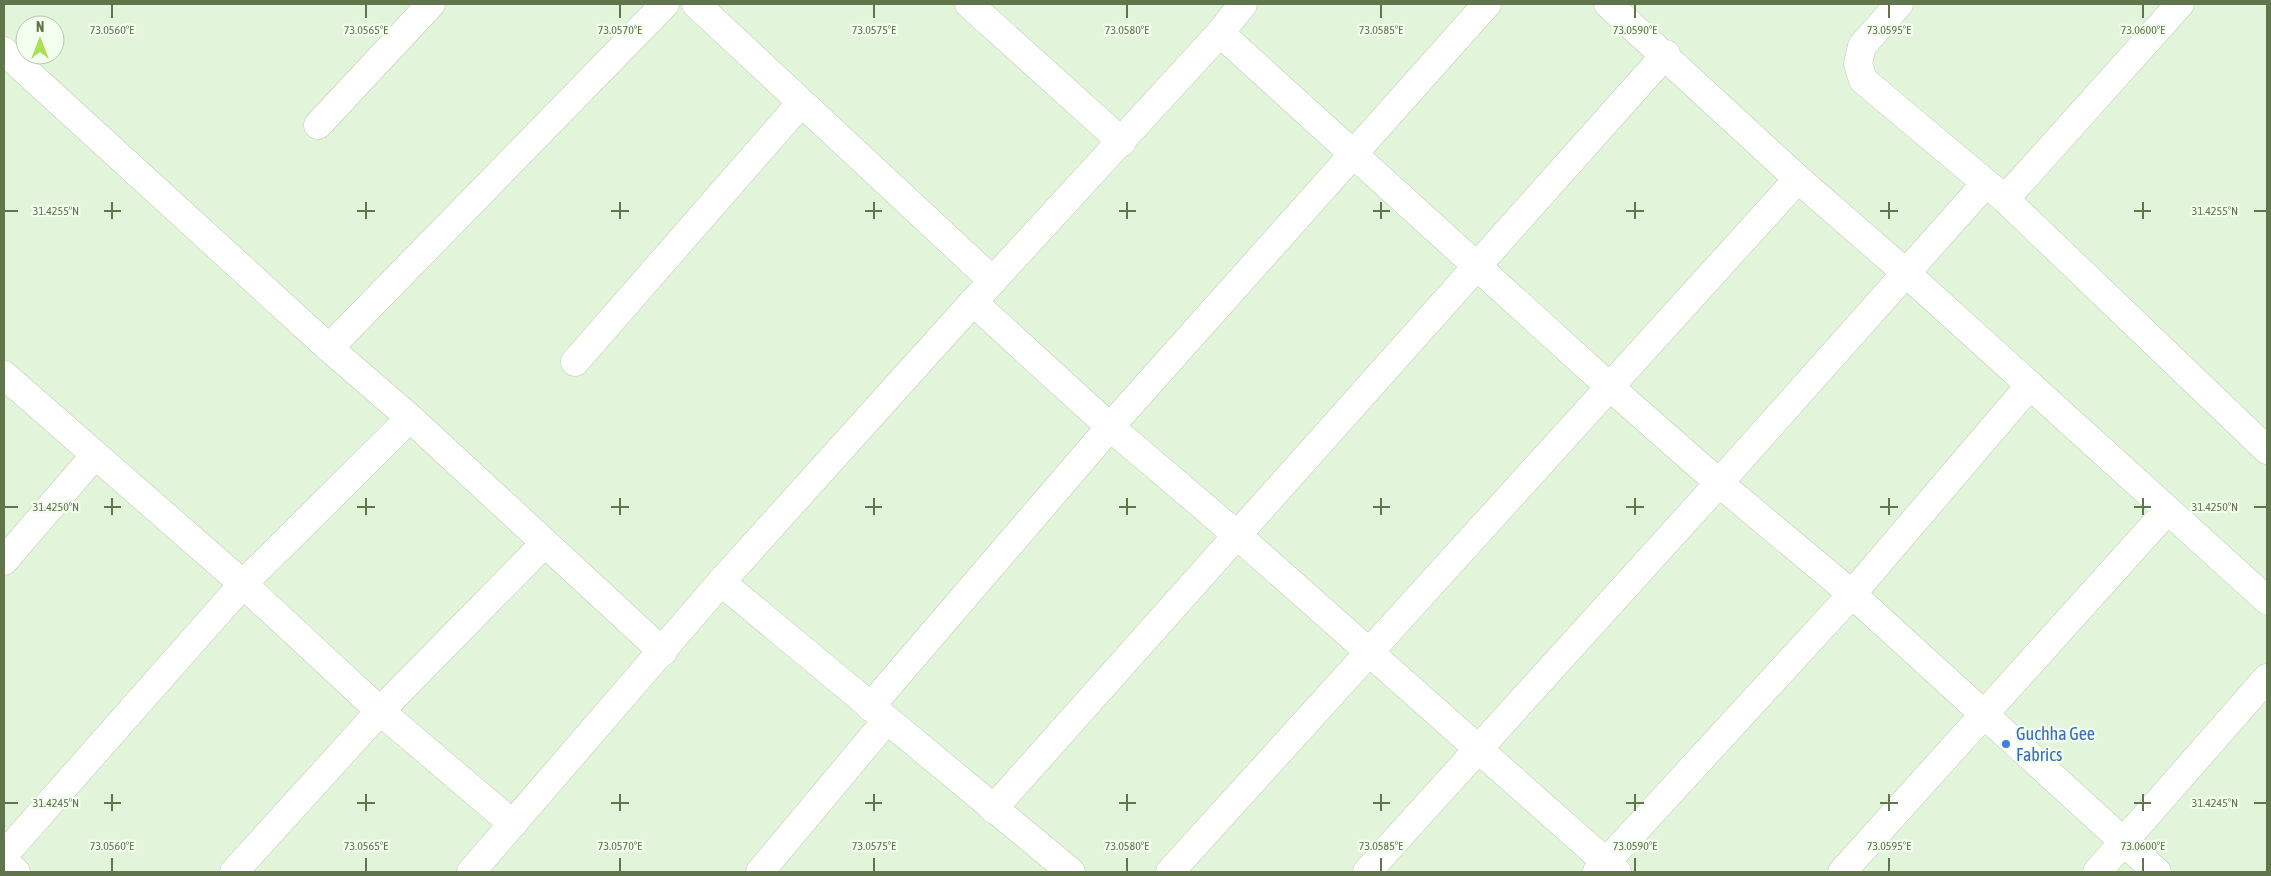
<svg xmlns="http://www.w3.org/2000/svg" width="2271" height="876" font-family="'Asap Condensed',sans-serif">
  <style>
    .residential { fill: #e2f5da; fill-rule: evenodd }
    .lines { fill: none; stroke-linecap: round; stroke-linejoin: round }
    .street-casing { stroke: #bbceaf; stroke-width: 29 }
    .secondary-casing { stroke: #bbd0ac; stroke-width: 29 }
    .street { stroke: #fff; stroke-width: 28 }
    .secondary { stroke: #fff; stroke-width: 28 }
    .ticks { fill: none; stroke: #61754d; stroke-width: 2 }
    .shop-dot { fill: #3f7fe0; stroke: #f3feef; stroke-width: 2 }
    .labels { text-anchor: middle; stroke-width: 4.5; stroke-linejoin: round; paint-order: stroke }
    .shop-label { font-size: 18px; fill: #366cbe; stroke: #f3feef; text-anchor: start }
    .ticks-label { font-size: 12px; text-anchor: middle; fill: #61754d; stroke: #f3feef; stroke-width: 4.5; stroke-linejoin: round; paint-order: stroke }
  </style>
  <rect width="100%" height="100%" fill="#edfce9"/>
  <!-- residential -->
  <path class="residential" d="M 4,4 L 2267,4 L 2267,872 L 4,872 ZM 25,25 L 55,25 L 55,55 L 25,55 Z"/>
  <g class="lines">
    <!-- street casing -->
    <g class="street-casing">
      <g id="street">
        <polyline points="696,4 993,281"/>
        <polyline points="969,4 1122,142"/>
        <polyline points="1608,4 1798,179 1906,273 2267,600"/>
        <polyline points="1899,4 1862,46 1858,64 1863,80 2005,199 2180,4"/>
        <polyline points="1220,33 1611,388 1719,483 1852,594 2157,872"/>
        <polyline points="4,51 329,348 410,418 663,652"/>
        <polyline points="318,125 431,4"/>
        <polyline points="2005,199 2267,450"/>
        <polyline points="973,302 1110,427 1236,534 1617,872"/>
        <polyline points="329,348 665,4"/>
        <polyline points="575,362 801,103"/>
        <polyline points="4,375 243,584 380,711 513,824"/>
        <polyline points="4,561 95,455"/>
        <polyline points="721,582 1071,872"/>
        <polyline points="870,707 1110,427 1487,4"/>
        <polyline points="993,809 1666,54"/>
        <polyline points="4,855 243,584 410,418"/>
        <polyline points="234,872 380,711 544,544"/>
        <polyline points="760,872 886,721"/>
        <path d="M 1170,872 C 1378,640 1590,411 1798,179"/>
        <polyline points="1367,872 1719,483 1986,183"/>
        <polyline points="1597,872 1852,594 2030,385"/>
        <polyline points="1842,872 2167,511"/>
        <polyline points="2097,872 2267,678"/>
      </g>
    </g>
    <!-- secondary casing -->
    <g class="secondary-casing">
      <g id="secondary">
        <polyline points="4,862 16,872"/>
        <polyline points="471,872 721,582 973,302 1220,33 1243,4"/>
      </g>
    </g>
    <!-- street -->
    <use href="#street" class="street"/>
    <!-- secondary -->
    <use href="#secondary" class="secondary"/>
  </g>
  <!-- ticks -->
  <path class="ticks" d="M 112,5 L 112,18M 366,5 L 366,18M 620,5 L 620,18M 874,5 L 874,18M 1127,5 L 1127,18M 1381,5 L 1381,18M 1635,5 L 1635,18M 1889,5 L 1889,18M 2143,5 L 2143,18M 112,202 L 112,219M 366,202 L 366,219M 620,202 L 620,219M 874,202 L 874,219M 1127,202 L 1127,219M 1381,202 L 1381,219M 1635,202 L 1635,219M 1889,202 L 1889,219M 2143,202 L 2143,219M 5,211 L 18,211M 104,211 L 121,211M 357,211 L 375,211M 611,211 L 629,211M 865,211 L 882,211M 1119,211 L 1136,211M 1373,211 L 1390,211M 1626,211 L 1644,211M 1880,211 L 1898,211M 2134,211 L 2151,211M 2254,211 L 2266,211M 112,498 L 112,515M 366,498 L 366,515M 620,498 L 620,515M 874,498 L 874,515M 1127,498 L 1127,515M 1381,498 L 1381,515M 1635,498 L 1635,515M 1889,498 L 1889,515M 2143,498 L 2143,515M 5,507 L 18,507M 104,507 L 121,507M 357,507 L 375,507M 611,507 L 629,507M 865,507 L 882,507M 1119,507 L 1136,507M 1373,507 L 1390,507M 1626,507 L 1644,507M 1880,507 L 1898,507M 2134,507 L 2151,507M 2254,507 L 2266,507M 112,794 L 112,811M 366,794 L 366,811M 620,794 L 620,811M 874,794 L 874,811M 1127,794 L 1127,811M 1381,794 L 1381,811M 1635,794 L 1635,811M 1889,794 L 1889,811M 2143,794 L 2143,811M 5,803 L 18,803M 104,803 L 121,803M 357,803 L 375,803M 611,803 L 629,803M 865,803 L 882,803M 1119,803 L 1136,803M 1373,803 L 1390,803M 1626,803 L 1644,803M 1880,803 L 1898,803M 2134,803 L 2151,803M 2254,803 L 2266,803M 112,858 L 112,871M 366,858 L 366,871M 620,858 L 620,871M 874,858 L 874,871M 1127,858 L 1127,871M 1381,858 L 1381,871M 1635,858 L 1635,871M 1889,858 L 1889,871M 2143,858 L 2143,871"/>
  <!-- markers -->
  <circle class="shop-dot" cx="2006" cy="744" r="5"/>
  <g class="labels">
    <!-- shop labels -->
    <g class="shop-label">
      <text x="2016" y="740">Guchha Gee<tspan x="2016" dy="21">Fabrics</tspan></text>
    </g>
  </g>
  <g class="ticks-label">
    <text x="112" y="34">73.0560°E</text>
    <text x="366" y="34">73.0565°E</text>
    <text x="620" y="34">73.0570°E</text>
    <text x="874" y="34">73.0575°E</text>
    <text x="1127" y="34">73.0580°E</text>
    <text x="1381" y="34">73.0585°E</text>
    <text x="1635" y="34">73.0590°E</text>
    <text x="1889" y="34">73.0595°E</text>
    <text x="2143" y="34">73.0600°E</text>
    <text x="56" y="215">31.4255°N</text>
    <text x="2215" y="215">31.4255°N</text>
    <text x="56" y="511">31.4250°N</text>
    <text x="2215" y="511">31.4250°N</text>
    <text x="56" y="807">31.4245°N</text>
    <text x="2215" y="807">31.4245°N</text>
    <text x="112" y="850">73.0560°E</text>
    <text x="366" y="850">73.0565°E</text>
    <text x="620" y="850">73.0570°E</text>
    <text x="874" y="850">73.0575°E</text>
    <text x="1127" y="850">73.0580°E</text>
    <text x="1381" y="850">73.0585°E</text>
    <text x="1635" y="850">73.0590°E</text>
    <text x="1889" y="850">73.0595°E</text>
    <text x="2143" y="850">73.0600°E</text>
  </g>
  <!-- border -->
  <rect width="2271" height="876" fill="none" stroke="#61754d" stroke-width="10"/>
  <!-- north arrow -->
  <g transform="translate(40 40)"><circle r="24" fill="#f3feef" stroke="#b9c7ae"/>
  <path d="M0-4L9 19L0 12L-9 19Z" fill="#ace054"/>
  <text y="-8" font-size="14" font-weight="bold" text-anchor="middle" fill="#61754d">N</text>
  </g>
</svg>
